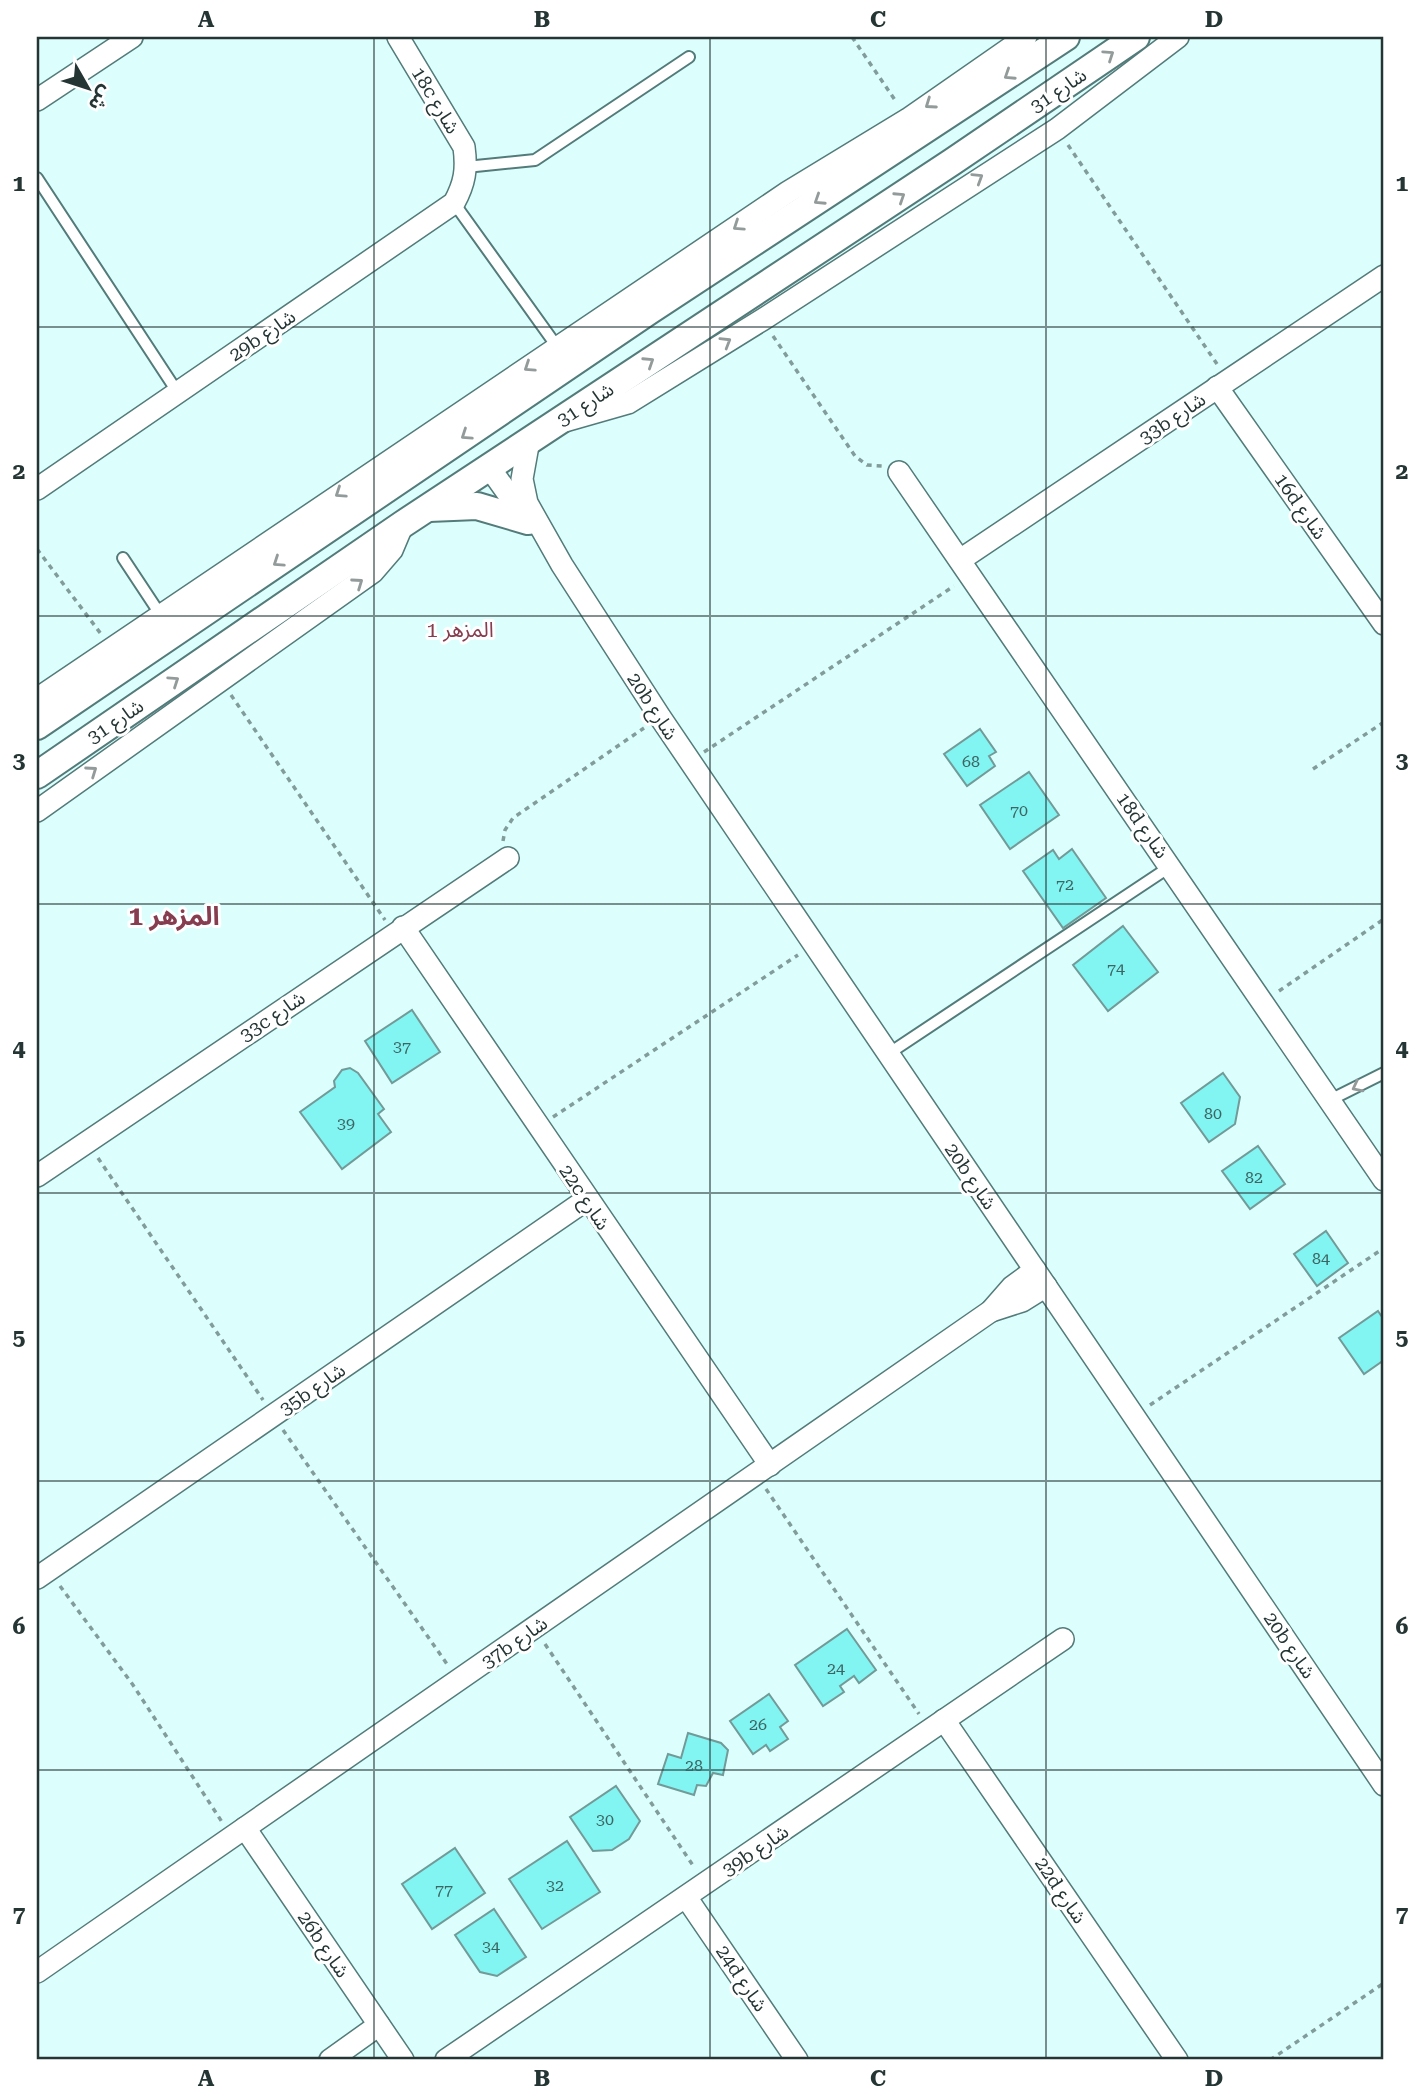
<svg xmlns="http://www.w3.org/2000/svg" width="1421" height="2097" font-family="'Roboto Serif','Noto Sans Arabic',serif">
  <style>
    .building { fill: #82f4f1; stroke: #719a98; stroke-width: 2 }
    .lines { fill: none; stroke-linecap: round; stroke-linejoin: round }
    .service-casing { stroke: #537b7a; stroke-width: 14 }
    .minor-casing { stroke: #537b7a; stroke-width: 24 }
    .tertiary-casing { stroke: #537b7a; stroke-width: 30 }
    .path { stroke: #829c9b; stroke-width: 3.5; stroke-dasharray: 5 5; stroke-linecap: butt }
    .service { stroke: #fff; stroke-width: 10 }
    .minor { stroke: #fff; stroke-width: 21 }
    .tertiary { stroke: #fff; stroke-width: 26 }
    .oneway { stroke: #929a9a }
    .grid { fill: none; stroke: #243534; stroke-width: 2; stroke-opacity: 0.55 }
    .labels { text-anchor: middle; stroke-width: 6; stroke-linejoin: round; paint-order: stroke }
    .number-label { font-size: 16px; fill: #3c6563 }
    .street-label { font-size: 19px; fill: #243534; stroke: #fff }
    .neighbourhood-label { font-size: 21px; fill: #853d4f; stroke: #fff }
    .district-label { font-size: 26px; font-weight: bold; fill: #853d4f; stroke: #fff }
    .neatline { fill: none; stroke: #243534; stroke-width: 2.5 }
    .grid-label { font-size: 23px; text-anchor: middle; font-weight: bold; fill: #243534 }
  </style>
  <rect width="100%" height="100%" fill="#dcfffd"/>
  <!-- building -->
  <g class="building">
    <polygon points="980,729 996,752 989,756 995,766 967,786 944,754"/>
    <polygon points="1029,772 1059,815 1010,849 980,805"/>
    <polygon points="1072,849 1106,898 1063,928 1023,871 1053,850 1059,859"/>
    <polygon points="1123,926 1158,972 1108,1011 1073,965"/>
    <polygon points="412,1010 440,1052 392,1083 365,1041"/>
    <polygon points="350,1068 358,1073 384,1109 378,1114 391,1132 342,1169 300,1112 335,1087 334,1081 342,1070"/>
    <polygon points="1223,1073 1240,1097 1235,1124 1209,1142 1181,1103"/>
    <polygon points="1258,1146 1285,1184 1250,1209 1222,1171"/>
    <polygon points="1326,1231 1348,1263 1317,1286 1294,1254"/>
    <polygon points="1378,1311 1384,1320 1384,1360 1364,1374 1339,1338"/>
    <polygon points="847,1629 876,1670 859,1683 854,1676 840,1686 844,1692 823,1706 795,1665"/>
    <polygon points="769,1694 788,1721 780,1727 788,1739 770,1751 766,1745 753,1754 730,1721"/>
    <polygon points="688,1733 721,1743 728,1750 723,1775 713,1773 706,1786 697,1785 694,1795 658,1784 668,1754 681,1758"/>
    <polygon points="616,1786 640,1821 629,1839 612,1850 593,1851 570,1817"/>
    <polygon points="567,1841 600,1892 542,1929 509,1879"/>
    <polygon points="455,1848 485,1893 432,1929 402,1884"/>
    <polygon points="494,1909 526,1957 497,1976 480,1972 455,1935"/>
  </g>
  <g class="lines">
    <!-- service casing -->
    <g class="service-casing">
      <g id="service">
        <polyline points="466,167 535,160 689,57"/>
        <polyline points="37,178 178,393"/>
        <polyline points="454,203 558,348"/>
        <polyline points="123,558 160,614"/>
        <polyline points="888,1054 1171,866"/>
        <polyline points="1330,1100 1384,1073"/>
      </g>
    </g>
    <!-- minor casing -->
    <g class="minor-casing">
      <g id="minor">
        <polyline points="37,100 132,37"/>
        <polyline points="1217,387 1384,624"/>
        <polyline points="565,421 628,403 762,320 1057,129 1178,37"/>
        <polyline points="529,440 522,479 527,503 562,565 660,717 1384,1785"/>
        <polyline points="489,467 526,519"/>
        <polyline points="899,472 1384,1180"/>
        <path d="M 37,489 L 454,203 C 465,183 467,169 464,147 L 398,37"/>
        <polyline points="960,560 1384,276"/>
        <polyline points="37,699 788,192 908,119 1026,37"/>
        <polyline points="37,811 373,572 392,550 403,524"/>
        <polyline points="403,927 770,1465"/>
        <polyline points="37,1176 508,858"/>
        <polyline points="991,1311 1022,1301 1046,1286"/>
        <polyline points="37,1578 586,1200"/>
        <polyline points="944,1720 1177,2060"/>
        <polyline points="245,1828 403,2060"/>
        <polyline points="686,1897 797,2060"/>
        <polyline points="37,1972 991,1311 1012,1287 1035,1270"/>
        <polyline points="330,2060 379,2025"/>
        <polyline points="446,2060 1063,1639"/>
      </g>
    </g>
    <!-- tertiary casing -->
    <g class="tertiary-casing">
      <g id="tertiary">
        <polyline points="429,508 477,506 528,521"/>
        <polyline points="37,726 649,311 1066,37"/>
        <polyline points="37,775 403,524 952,162 1136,37"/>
      </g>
    </g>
    <!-- path -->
    <g class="path">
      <polyline points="852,37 897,103"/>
      <polyline points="1068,145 1217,364"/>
      <polyline points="773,336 855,456 867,465 882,466"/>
      <polyline points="37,549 101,634"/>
      <polyline points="231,695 385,920"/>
      <polyline points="704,752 954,586"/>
      <polyline points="1313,769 1384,722"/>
      <polyline points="503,841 505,830 513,818 644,728"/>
      <polyline points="1279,991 1384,919"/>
      <polyline points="553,1117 798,955"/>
      <polyline points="98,1158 263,1400"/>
      <polyline points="1150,1405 1384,1248"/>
      <polyline points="283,1430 447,1664"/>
      <polyline points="766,1489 919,1714"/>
      <polyline points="60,1586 133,1685 222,1822"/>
      <polyline points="545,1644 694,1867"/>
      <polyline points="1270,2060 1384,1983"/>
    </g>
    <!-- service -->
    <use href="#service" class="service"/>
    <!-- minor -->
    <use href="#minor" class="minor"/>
    <!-- tertiary -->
    <use href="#tertiary" class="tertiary"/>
  </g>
  <!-- one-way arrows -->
  <defs><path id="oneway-chevron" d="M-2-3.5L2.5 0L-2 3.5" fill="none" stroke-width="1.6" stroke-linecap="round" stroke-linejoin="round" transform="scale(1.75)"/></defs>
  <g class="oneway">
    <use href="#oneway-chevron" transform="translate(1109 55) rotate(-34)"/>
    <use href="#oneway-chevron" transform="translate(1009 75) rotate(147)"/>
    <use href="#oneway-chevron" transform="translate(930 104) rotate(145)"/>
    <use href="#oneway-chevron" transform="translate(978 178) rotate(-32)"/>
    <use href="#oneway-chevron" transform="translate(900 197) rotate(-33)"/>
    <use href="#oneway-chevron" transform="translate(819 200) rotate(147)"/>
    <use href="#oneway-chevron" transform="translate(738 226) rotate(146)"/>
    <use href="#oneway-chevron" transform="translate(726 342) rotate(-31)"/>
    <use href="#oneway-chevron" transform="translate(649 362) rotate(-33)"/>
    <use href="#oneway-chevron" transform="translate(529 367) rotate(146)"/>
    <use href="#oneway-chevron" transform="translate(466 435) rotate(146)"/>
    <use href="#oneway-chevron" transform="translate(340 493) rotate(146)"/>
    <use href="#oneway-chevron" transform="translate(278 562) rotate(146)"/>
    <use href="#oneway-chevron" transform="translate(358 583) rotate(-35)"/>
    <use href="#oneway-chevron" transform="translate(174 681) rotate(-34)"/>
    <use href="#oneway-chevron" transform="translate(92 771) rotate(-35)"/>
    <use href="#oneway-chevron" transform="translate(1357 1087) rotate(153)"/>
  </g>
  <!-- grid -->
  <path class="grid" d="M 374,37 L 374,2060M 710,37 L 710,2060M 1046,37 L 1046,2060M 37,327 L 1384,327M 37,616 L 1384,616M 37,904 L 1384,904M 37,1193 L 1384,1193M 37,1481 L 1384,1481M 37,1770 L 1384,1770"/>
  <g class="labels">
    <!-- number labels -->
    <g class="number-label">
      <text x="971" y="767">68</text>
      <text x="1019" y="816">70</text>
      <text x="1065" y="890">72</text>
      <text x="1116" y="974">74</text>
      <text x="402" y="1052">37</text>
      <text x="1213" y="1119">80</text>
      <text x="346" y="1129">39</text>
      <text x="1254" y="1183">82</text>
      <text x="1321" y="1264">84</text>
      <text x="836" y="1674">24</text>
      <text x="758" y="1730">26</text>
      <text x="694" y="1771">28</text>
      <text x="605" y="1825">30</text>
      <text x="555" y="1891">32</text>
      <text x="444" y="1895">77</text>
      <text x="491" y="1952">34</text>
    </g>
    <!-- street labels -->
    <g class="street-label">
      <text transform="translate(1058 90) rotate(-34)" y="7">شارع 31</text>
      <text transform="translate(436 100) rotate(59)" y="7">18c شارع</text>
      <text transform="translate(262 335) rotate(-34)" y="7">29b شارع</text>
      <text transform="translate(585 404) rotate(-33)" y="7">شارع 31</text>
      <text transform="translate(1172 418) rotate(-34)" y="7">33b شارع</text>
      <text transform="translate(1301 506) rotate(55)" y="7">16d شارع</text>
      <text transform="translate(653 706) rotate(57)" y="7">20b شارع</text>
      <text transform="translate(115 721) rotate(-34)" y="7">شارع 31</text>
      <text transform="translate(1143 825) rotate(55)" y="7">18d شارع</text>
      <text transform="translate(272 1016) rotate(-34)" y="7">33c شارع</text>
      <text transform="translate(971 1176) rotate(56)" y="7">20b شارع</text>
      <text transform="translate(585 1197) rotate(56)" y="7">22c شارع</text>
      <text transform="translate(312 1389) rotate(-35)" y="7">35b شارع</text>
      <text transform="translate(514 1642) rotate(-35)" y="7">37b شارع</text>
      <text transform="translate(1290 1645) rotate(56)" y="7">20b شارع</text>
      <text transform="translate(755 1850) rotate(-34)" y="7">39b شارع</text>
      <text transform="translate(1061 1890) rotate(56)" y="7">22d شارع</text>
      <text transform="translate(324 1944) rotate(56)" y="7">26b شارع</text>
      <text transform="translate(742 1978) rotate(56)" y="7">24d شارع</text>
    </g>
    <!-- neighbourhood labels -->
    <g class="neighbourhood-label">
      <text x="460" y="637">المزهر 1</text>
    </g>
    <!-- district labels -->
    <g class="district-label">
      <text x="174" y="925">المزهر 1</text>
    </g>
  </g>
  <!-- border -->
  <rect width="1421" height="2097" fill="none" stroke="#ffffff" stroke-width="77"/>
  <!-- north arrow -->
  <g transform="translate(88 88) rotate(129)" stroke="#ffffff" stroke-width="5" paint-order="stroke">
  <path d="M0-5L12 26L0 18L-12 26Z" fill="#243534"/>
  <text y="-10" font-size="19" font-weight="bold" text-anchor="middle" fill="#243534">ش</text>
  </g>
  <rect x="38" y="38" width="1344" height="2020" class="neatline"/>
  <g class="grid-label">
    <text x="206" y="27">A</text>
    <text x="542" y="27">B</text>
    <text x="878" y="27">C</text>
    <text x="1214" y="27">D</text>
    <text x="19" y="191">1</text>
    <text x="1402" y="191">1</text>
    <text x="19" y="479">2</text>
    <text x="1402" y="479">2</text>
    <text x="19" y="768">3</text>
    <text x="1402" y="768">3</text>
    <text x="19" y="1056">4</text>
    <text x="1402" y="1056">4</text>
    <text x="19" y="1345">5</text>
    <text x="1402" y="1345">5</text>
    <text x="19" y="1634">6</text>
    <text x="1402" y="1634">6</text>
    <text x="19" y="1922">7</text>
    <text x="1402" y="1922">7</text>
    <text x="206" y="2086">A</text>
    <text x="542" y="2086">B</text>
    <text x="878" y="2086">C</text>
    <text x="1214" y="2086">D</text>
  </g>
</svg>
